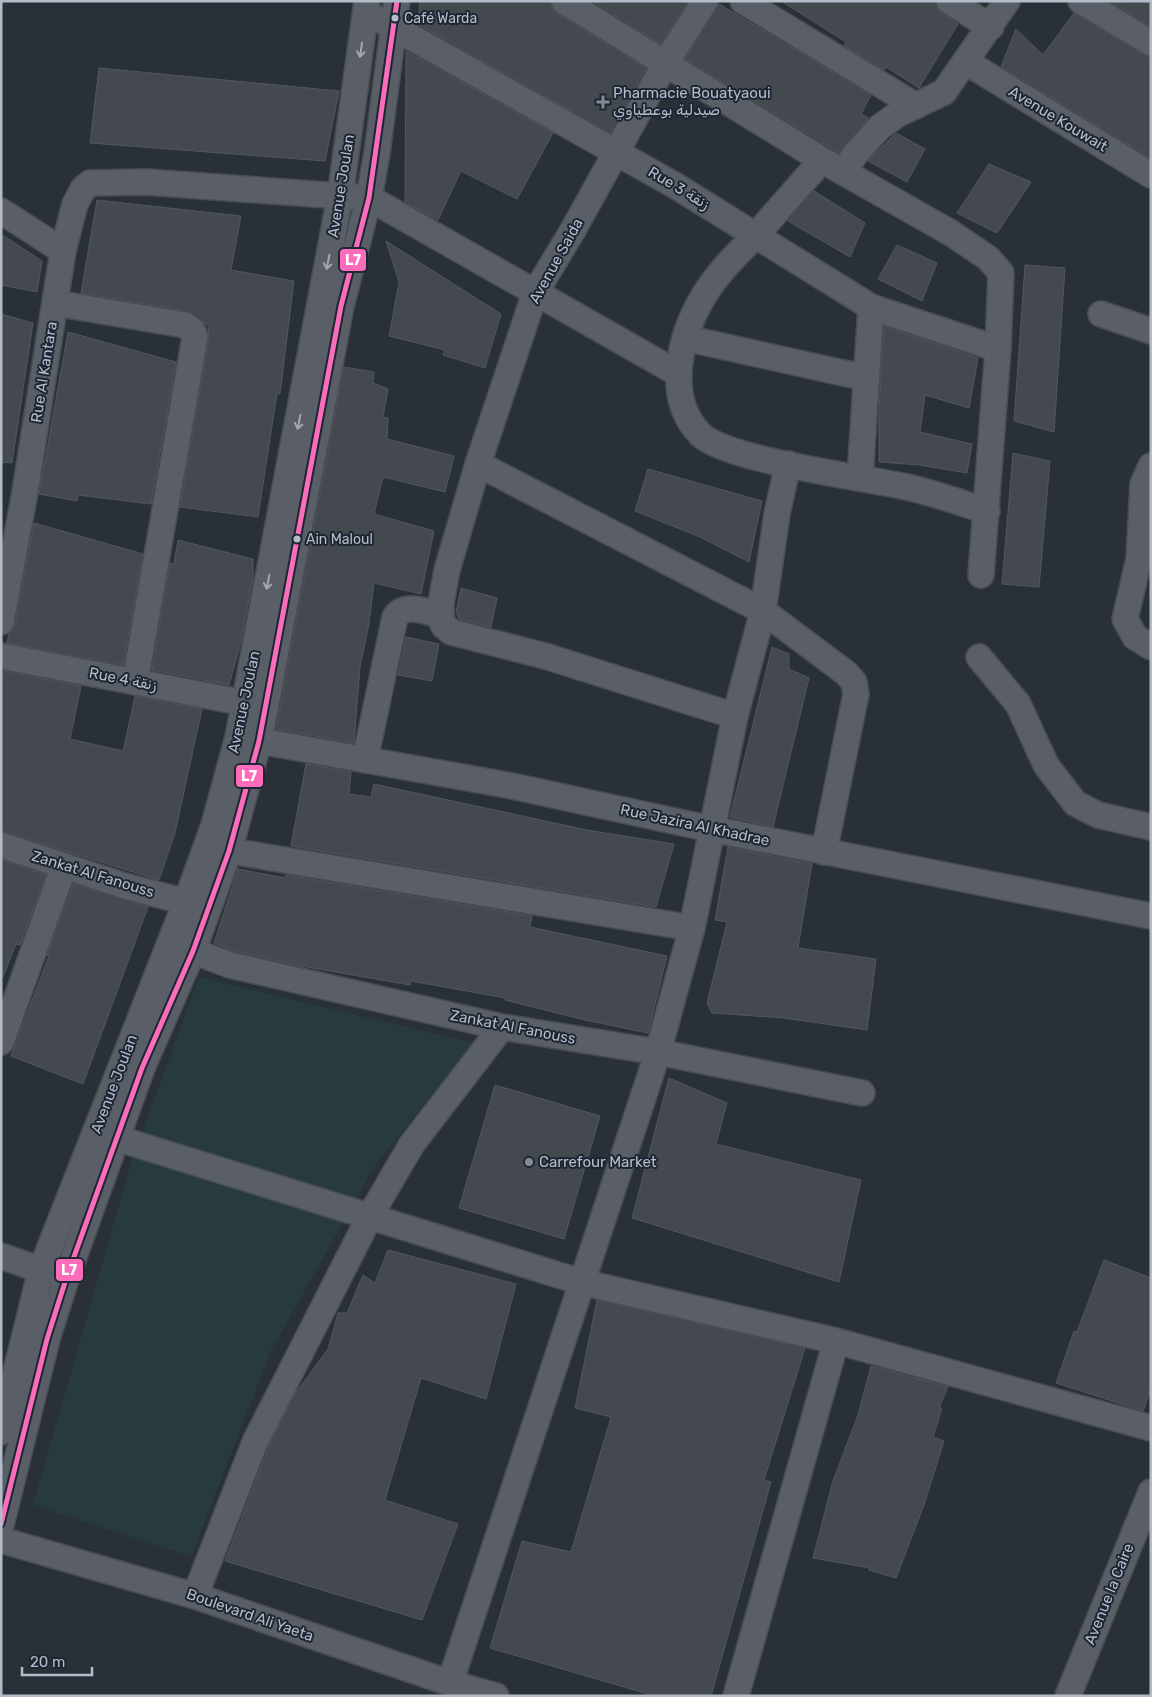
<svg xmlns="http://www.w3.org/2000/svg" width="1152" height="1697" font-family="Rubik,Vazirmatn,sans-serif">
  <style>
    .green { fill: #273a3e }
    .building { fill: #444950; stroke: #52575f }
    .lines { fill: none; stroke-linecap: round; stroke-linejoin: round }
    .minor-casing { stroke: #484c53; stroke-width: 28 }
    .minor { stroke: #5a5e66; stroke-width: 25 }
    .bus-1-casing { stroke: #1d2633; stroke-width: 9 }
    .bus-1 { stroke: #fb6dba; stroke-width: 5 }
    .oneway { stroke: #a2a9b5 }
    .bus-dot { fill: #b4bcc9; stroke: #1d2633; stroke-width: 2 }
    .poi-dot { fill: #848b96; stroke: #1d2633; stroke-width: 2 }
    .labels { text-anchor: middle; stroke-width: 4; stroke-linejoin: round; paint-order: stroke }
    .bus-label { font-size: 14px; fill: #b4bcc9; stroke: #1d2633; text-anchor: start }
    .poi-label { font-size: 15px; fill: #b4bcc9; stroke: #1d2633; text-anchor: start }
    .street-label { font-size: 15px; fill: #b4bcc9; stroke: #1d2633 }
    .line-badge { stroke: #1d2633; stroke-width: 2 }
    .badge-label { font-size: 14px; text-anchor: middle; font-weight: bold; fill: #fff }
  </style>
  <rect width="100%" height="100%" fill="#2a3038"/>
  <!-- green -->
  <polygon class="green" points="199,977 473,1043 374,1167 271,1351 191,1557 33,1505 132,1160"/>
  <!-- building -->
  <g class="building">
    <polygon points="420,1 550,1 552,8 556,13 646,68 610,133 418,24"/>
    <polygon points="592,1 688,1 661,44"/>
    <polygon points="781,1 933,1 941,13 958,24 919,88 886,67 884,70 844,46 846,42"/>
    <polygon points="1109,1 1151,1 1151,26"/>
    <polygon points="719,4 871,95 861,114 869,118 839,153 685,59"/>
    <polygon points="1074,13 1144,55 1151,57 1151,158 1001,67 1016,29 1043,55"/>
    <polygon points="406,51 553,133 517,199 461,171 438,220 405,202"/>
    <polygon points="99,68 339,91 325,161 90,143"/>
    <polygon points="896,133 925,149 907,182 868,161"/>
    <polygon points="989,164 1031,182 997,233 957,213"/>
    <polygon points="814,191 865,223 850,257 788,221"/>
    <polygon points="97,200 241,216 231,270 294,281 280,394 277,393 258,517 180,507 209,339 208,325 187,311 81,293"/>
    <polygon points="1,234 42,261 37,292 1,285"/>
    <polygon points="386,241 501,314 485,368 443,355 445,350 389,336 399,282"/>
    <polygon points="897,245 937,263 922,301 878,279"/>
    <polygon points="1025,265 1065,268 1054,432 1014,421"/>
    <polygon points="1,314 33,323 12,463 1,462"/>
    <polygon points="884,326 978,358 969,408 925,395 920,432 972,444 967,473 920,465 879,462 879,410"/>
    <polygon points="68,332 176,362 151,504 78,495 77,501 39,494"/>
    <polygon points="344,367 374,372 373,383 388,389 383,417 388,418 387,439 454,456 445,492 383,477 374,514 434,531 421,594 374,583 369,624 360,667 354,743 276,729"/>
    <polygon points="1013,453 1050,461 1039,587 1002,584"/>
    <polygon points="648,469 762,501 749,562 700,537 635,511"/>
    <polygon points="34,523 143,554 123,665 7,643 9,633 15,625"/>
    <polygon points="178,540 253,559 253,578 241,642 229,685 152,670 170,563 174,564"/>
    <polygon points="461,588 497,598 491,627 459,619 456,612"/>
    <polygon points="406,637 439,644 432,681 398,675"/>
    <polygon points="772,647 789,654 789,669 809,678 773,827 730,817"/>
    <polygon points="4,671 81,686 70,739 123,751 135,696 202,709 175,833 159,880 1,831 1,683"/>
    <polygon points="306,764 351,772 349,794 371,797 374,784 587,830 674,844 656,907 291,846"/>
    <polygon points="728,847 812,864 798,948 876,959 867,1030 784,1018 712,1013 707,1003 727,922 715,920"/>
    <polygon points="1,860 46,875 20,945 16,944 3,977 1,977"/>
    <polygon points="238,869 285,878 286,875 532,916 530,927 667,956 648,1033 585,1020 505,1000 505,998 411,981 410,985 301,966 234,951 214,943"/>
    <polygon points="73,884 148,907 83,1084 11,1056 49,956 47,955"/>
    <polygon points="669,1078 727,1103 716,1144 861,1180 839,1282 632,1218"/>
    <polygon points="495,1085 600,1116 564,1239 459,1208"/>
    <polygon points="388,1250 516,1284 486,1399 421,1378 385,1500 458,1524 422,1620 225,1561 271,1441 295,1394 328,1349 338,1313 347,1313 363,1275 375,1283"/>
    <polygon points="1104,1260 1151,1278 1151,1389 1143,1411 1056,1383 1074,1331 1077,1332"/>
    <polygon points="597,1300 805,1348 764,1480 771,1482 711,1696 655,1696 490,1648 522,1541 571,1552 611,1417 575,1408"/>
    <polygon points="871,1366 948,1387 939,1408 942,1408 933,1437 944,1441 924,1505 896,1578 869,1570 869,1568 813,1558 833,1481 858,1415"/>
  </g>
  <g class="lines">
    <!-- minor casing -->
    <g class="minor-casing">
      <g id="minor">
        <polyline points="564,1 822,160 951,233 988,258 1001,273 998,349 981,575"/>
        <polyline points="705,1 665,64 573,230 535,293 478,464 447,570 441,603 441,615 443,625 451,632 545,656 735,716"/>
        <polyline points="743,1 916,106"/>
        <polyline points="949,1 991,27"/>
        <polyline points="1081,1 1151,43"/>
        <polyline points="379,19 676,186 871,307 998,349"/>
        <polyline points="966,62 1151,175"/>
        <path d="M 822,160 C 800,185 779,209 757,234 C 737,254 718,272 703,297 C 680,336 664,397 700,434 C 725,460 866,478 907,487 C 934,493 961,503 987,511"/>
        <polyline points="844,171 856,153 880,127 898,114 944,92 1007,1"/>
        <polyline points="1,211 63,251"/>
        <polyline points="55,303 185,325 193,331 195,337 135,682"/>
        <polyline points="1101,314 1151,331"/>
        <polyline points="685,338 866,378"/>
        <polyline points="478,464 763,611 846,673 854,682 856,694 824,852"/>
        <polyline points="1151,466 1143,484 1139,559 1125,619 1135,637 1151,647"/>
        <polyline points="860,478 871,307"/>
        <polyline points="1,622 25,492 63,251 75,204 83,189 90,183 146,182 369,198 679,374"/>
        <polyline points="1,656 245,703"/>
        <polyline points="979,657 1018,704 1046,765 1075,803 1098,815 1151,827"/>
        <polyline points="243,738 507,785 711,829 1151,916"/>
        <path d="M 365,760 L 395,617 C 405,602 426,612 441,615"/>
        <polyline points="1,845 125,886 186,902"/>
        <polyline points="213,848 692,928"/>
        <polyline points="176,947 193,951 230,965 502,1027 658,1052 862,1093"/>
        <polyline points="1,1042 64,866"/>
        <polyline points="103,1134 581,1282 836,1341 1151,1428"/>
        <polyline points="1,1256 55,1275"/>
        <polyline points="1,1432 41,1270 186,902 214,825 238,737 340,197 367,1"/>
        <polyline points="1,1525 47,1339 66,1279 142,1068 193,951 229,851 259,741 341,306 369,198 377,153 397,1"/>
        <polyline points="1,1540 195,1596 450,1683 496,1696"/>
        <polyline points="195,1596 255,1442 370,1216 412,1144 502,1027"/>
        <polyline points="450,1683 658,1052 692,928 735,716 763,611 777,514 788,464"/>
        <polyline points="736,1696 836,1341"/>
        <polyline points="1068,1696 1151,1492"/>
      </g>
    </g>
    <!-- minor -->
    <use href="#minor" class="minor"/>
    <!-- bus-1 casing -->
    <g class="bus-1-casing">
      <polyline id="bus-1" points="1,1524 47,1339 66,1279 142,1068 193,951 229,851 259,741 341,306 369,198 397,1"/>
    </g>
    <!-- bus-1 -->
    <use href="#bus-1" class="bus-1"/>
  </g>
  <!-- one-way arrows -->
  <defs><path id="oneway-shaft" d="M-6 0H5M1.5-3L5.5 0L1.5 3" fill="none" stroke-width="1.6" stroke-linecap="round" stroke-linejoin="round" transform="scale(1.25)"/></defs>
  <g class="oneway">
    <use href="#oneway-shaft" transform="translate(361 50) rotate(98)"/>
    <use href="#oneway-shaft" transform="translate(328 262) rotate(101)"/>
    <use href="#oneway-shaft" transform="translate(299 422) rotate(101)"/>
    <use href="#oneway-shaft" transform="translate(268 582) rotate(101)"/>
  </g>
  <!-- markers -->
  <g class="bus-dot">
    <circle cx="395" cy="18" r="4.5"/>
    <circle cx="297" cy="539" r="4.5"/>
  </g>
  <g class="poi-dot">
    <path d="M600.5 94.5h5v5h5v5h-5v5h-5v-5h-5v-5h5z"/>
    <circle cx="529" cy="1162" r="5"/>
  </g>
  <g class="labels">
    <!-- bus labels -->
    <g class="bus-label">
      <text x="404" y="23">Café Warda</text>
      <text x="306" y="544">Ain Maloul</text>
    </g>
    <!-- poi labels -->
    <g class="poi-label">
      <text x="613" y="98">Pharmacie Bouatyaoui<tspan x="613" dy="17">صيدلية بوعطياوي</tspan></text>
      <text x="539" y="1167">Carrefour Market</text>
    </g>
    <!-- street labels -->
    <g class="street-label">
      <text transform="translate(1058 119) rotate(31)" y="5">Avenue Kouwait</text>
      <text transform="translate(341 186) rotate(-81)" y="5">Avenue Joulan</text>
      <text transform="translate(679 188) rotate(31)" y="5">Rue 3 زنقة</text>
      <text transform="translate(556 261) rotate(-61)" y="5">Avenue Saida</text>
      <text transform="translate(44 372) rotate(-81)" y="5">Rue Al Kantara</text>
      <text transform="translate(123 679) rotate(11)" y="5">Rue 4 زنقة</text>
      <text transform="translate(244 702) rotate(-78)" y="5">Avenue Joulan</text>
      <text transform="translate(695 825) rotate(12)" y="5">Rue Jazira Al Khadrae</text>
      <text transform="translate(93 874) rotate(17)" y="5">Zankat Al Fanouss</text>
      <text transform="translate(513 1027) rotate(11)" y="5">Zankat Al Fanouss</text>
      <text transform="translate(114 1084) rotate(-69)" y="5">Avenue Joulan</text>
      <text transform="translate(1109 1594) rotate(-68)" y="5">Avenue la Caire</text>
      <text transform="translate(250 1615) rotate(19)" y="5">Boulevard Ali Yaeta</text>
    </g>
  </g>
  <g class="line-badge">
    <rect x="339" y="248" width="28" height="24" rx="5" fill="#fb6dba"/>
    <rect x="235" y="764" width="29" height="24" rx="5" fill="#fb6dba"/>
    <rect x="55" y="1258" width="29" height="24" rx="5" fill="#fb6dba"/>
  </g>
  <g class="badge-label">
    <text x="353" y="265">L7</text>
    <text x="249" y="781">L7</text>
    <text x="69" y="1275">L7</text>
  </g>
  <!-- border -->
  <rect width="1152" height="1697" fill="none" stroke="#b4bcc9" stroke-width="5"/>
  <!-- scale -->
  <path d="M22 1667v8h70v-8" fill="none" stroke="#b4bcc9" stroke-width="2.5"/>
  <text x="30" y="1667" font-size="15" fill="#b4bcc9" stroke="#1d2633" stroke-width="4" paint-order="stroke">20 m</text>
</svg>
